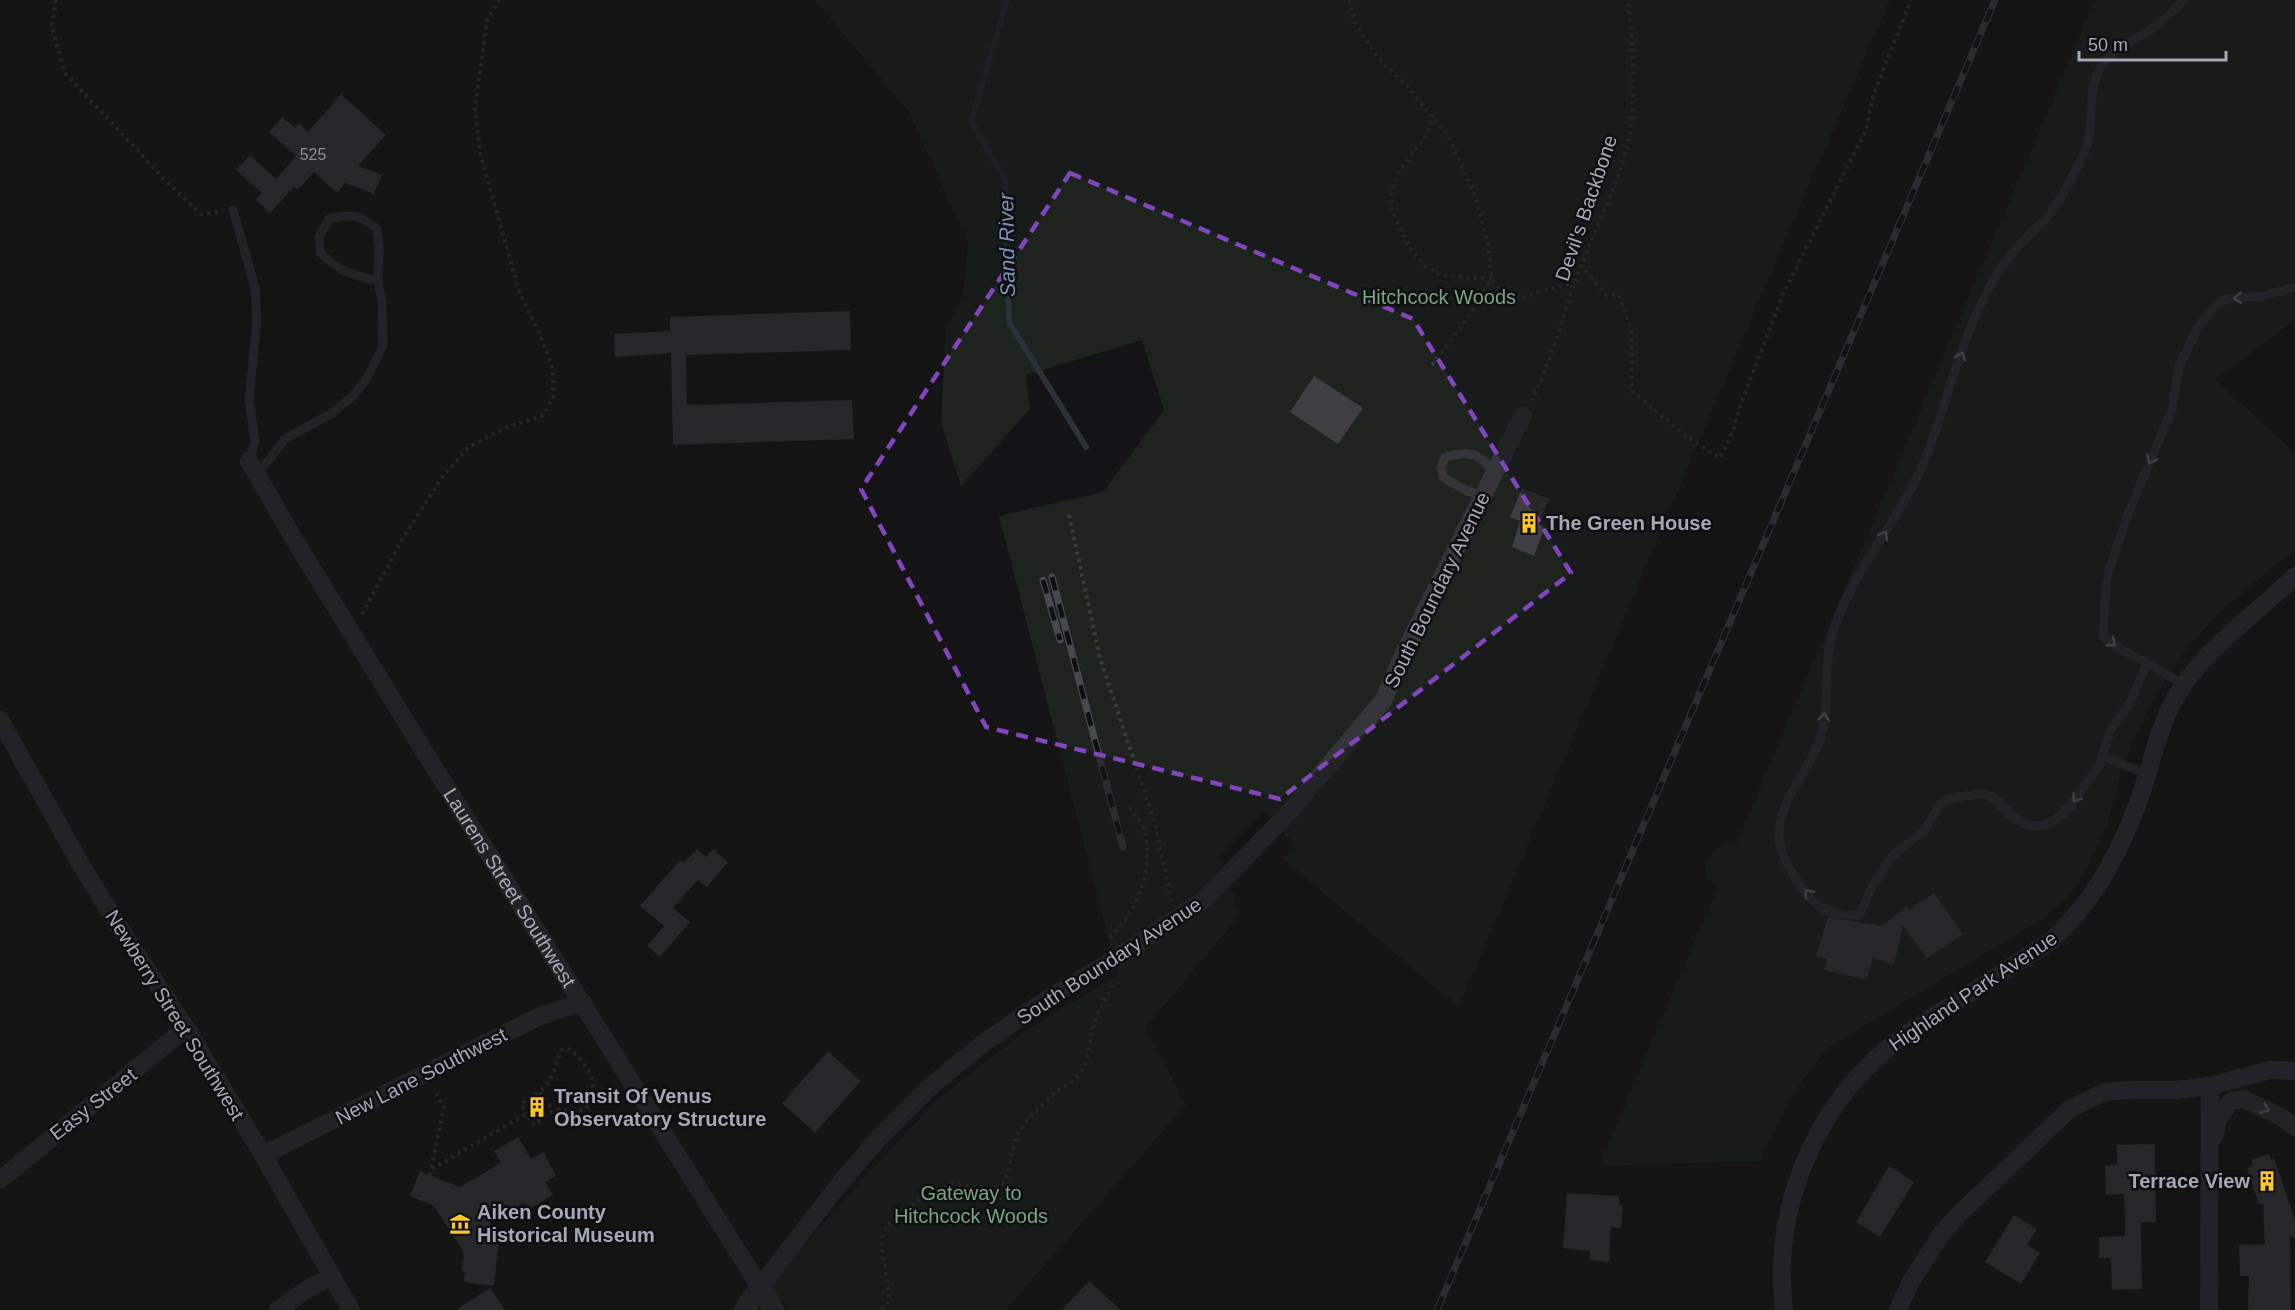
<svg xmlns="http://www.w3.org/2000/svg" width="2295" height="1310" font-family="Arial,sans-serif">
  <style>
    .green { fill: #1c241d }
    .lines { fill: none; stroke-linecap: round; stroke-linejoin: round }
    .stream { stroke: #29313a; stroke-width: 6 }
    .building { fill: #3e3e43 }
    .path { stroke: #3a3c42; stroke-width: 4; stroke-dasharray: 3 4.5; stroke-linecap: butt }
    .service { stroke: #34353b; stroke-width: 9 }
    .minor { stroke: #34353b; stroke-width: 18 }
    .tertiary { stroke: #34353b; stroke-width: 21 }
    .rail-casing { stroke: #474950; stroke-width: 7 }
    .rail { stroke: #0f0f11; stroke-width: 4.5; stroke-dasharray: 14; stroke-linecap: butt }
    .oneway { stroke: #72757f }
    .marked { fill: none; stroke: #8345bd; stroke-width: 4.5; stroke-dasharray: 12 8; stroke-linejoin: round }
    .labels { text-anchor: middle; stroke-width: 5; stroke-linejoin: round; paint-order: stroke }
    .number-label { font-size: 16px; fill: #8b8e9a }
    .street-label { font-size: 20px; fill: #a5a9b7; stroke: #0f0f11 }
    .park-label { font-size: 20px; fill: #7aa380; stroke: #0f0f11 }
    .poi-label { font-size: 20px; font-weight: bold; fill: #a5a9b7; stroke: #0f0f11; text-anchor: start }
    .water-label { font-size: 21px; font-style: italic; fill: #7994b4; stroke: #0f0f11 }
  </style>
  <rect width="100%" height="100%" fill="#141416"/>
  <!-- green -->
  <g class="green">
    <polygon points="815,0 1890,0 1765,286 1459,1007 1283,859 1295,845 1263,812 1219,857 1241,914 1146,1027 1186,1105 1005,1310 789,1310 769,1285 851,1192 937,1100 1025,1031 1118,975 999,516 1103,492 1164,410 1142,340 1026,375 1030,409 961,486 941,422 946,328 963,297 968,243 909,112"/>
    <path d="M 2095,0 L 2295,0 L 2295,320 L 2215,379 L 2295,453 L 2295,549 L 2224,608 L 2194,640 L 2167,676 L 2145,716 L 2121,772 L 2106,829 L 2088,867 L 2070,895 L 2044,918 L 1829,1047 C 1799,1081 1778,1119 1761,1161 L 1599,1166 L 1718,886 C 1714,883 1709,880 1706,876 C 1702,868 1713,850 1721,846 C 1725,844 1731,844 1736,844 Z"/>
  </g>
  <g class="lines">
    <!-- stream -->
    <polyline class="stream" points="1007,0 971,122 1005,179 1009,322 1086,447"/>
  </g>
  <!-- building -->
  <g class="building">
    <polygon points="341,94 386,135 358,166 382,175 374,194 345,183 337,193 314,172 298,190 294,187 270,213 256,200 262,193 236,170 250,155 276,179 296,156 269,132 282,117 295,128 299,123 308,132"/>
    <polygon points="850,311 851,350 686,355 687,405 852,400 854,439 673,445 671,353 615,357 614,334 670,331 670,317"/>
    <polygon points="1314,376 1363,408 1338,444 1290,412"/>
    <polygon points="1522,488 1549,499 1539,524 1545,527 1534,556 1512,547 1520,521 1510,517"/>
    <polygon points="697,849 706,857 713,849 728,862 707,887 698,880 673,908 690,922 660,957 647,946 664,926 640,906 680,860 684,863"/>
    <polygon points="1934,893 1963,934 1927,958 1903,926 1894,964 1873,958 1867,978 1864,979 1824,970 1827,959 1816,956 1828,917 1882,926 1908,905 1907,911"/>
    <polygon points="828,1051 861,1081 815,1133 782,1103"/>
    <polygon points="518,1137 531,1159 543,1152 556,1176 545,1182 553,1195 528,1210 524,1203 490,1222 499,1239 494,1286 464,1282 465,1272 462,1271 464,1253 434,1206 410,1196 420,1171 460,1187 501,1163 494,1151"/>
    <polygon points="2155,1144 2156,1222 2141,1222 2142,1289 2112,1290 2111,1258 2099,1258 2099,1237 2125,1236 2124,1194 2106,1195 2105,1166 2117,1165 2117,1145"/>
    <polygon points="2269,1154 2271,1160 2274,1158 2295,1220 2295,1239 2290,1235 2291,1310 2248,1310 2249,1276 2240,1276 2239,1245 2265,1244 2263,1203 2259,1204 2247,1168 2253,1166 2251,1160"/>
    <polygon points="1889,1166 1914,1182 1880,1237 1856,1222"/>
    <polygon points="1567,1193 1619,1196 1619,1205 1623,1205 1621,1228 1611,1227 1609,1262 1589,1260 1590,1251 1563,1248"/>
    <polygon points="2014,1215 2037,1229 2027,1245 2040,1253 2021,1284 1985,1262"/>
    <polygon points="1089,1281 1121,1310 1062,1310"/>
    <polygon points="490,1288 505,1310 456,1310"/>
  </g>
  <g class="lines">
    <!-- path -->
    <g class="path">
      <polyline points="56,0 52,28 65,73 164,179 201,214 220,212"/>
      <polyline points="1349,0 1355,23 1378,58 1407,86 1448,136 1474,192 1488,243 1492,279 1504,294 1518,298 1574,283"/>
      <polyline points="1581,265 1606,295 1619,295 1631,328 1632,391 1686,436 1720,458 1732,434 1742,401 1783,294 1866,130 1873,96 1911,0"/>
      <polyline points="1432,365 1465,322 1492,279 1440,275 1425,266 1410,248 1391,209 1392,189 1399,171 1425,138 1432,119"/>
      <path d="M 1531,401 C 1551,362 1561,322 1575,281 C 1590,240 1611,200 1624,158 C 1639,107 1633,52 1628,0"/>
      <polyline points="1069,515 1100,658 1156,827 1171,901"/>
      <polyline points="362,614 403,538 443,476 469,447 507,427 544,415 553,396 553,369 539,332 520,294 480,153 475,107 487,21 499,0"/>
      <path d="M 1110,938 C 1137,910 1154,872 1145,832 C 1142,821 1133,814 1128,805"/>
      <polyline points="540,1092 553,1111"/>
      <path d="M 432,1169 L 526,1114 L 534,1125 C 540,1121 546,1114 553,1111 C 563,1107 573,1113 582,1110 C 595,1105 595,1086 591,1077 C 586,1065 577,1053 566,1048 L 561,1050 C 550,1083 551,1085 521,1104 L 526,1114"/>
      <polyline points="430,1175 444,1107 436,1094"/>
      <path d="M 882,1310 L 889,1301 L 889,1294 L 882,1248 L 882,1238 L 887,1226 L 927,1193 L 940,1188 L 951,1185 L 997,1188 C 1014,1178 1008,1155 1016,1138 C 1024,1122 1040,1104 1055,1093 C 1064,1086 1074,1082 1080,1073 C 1090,1058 1089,1040 1094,1024 C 1098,1009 1108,996 1114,982"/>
    </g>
    <!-- service -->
    <g class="service">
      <path d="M 2184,0 C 2175,9 2166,18 2156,26 C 2138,39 2112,48 2100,68 C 2085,95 2097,129 2082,158 C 2072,178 2061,200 2047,218 C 2041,225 2033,230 2027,237 C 2011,253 1996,273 1986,294 C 1958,347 1946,407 1924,462 C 1899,522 1848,576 1831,639 C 1823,671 1830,705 1821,736 C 1811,770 1779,798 1779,835 C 1779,856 1801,892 1818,905 C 1829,913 1846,916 1859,915 L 1873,885 L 1893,855 L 1925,830 L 1940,804 L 1949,799 L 1982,793 L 1992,796 L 2015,819 L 2027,825 L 2037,826 L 2049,824 L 2060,816 L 2072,804 L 2100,764 L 2110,731 L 2130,703 L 2147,663 L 2115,646 L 2103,636 L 2106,586 L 2109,570 L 2130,509 L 2172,410 L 2179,367 L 2197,329 L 2215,305 L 2226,299 L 2263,296 L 2295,287"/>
      <polyline points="233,210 255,288 257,321 249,399 255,441 249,461"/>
      <path d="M 257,475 L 286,438 L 331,414 L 353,396 L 367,378 L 383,346 L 382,301 L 378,281 L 379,248 L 377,229 C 360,214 351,214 329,219 L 319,237 L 320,252 C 339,272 352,275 378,281"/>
      <path d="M 1484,495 L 1467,491 L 1444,478 L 1441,467 L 1445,457 C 1470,450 1477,452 1494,472"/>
      <polyline points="2147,663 2184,685"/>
      <polyline points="2103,756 2147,774"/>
    </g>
    <!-- minor -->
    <g class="minor">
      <path id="s1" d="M 249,461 L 297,544 L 419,743 L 760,1287 L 841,1182 L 879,1138 L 932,1085 L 985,1042 L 1044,1001 L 1108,963 L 1204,900 L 1292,809 L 1383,701 L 1404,653 L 1523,416"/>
      <polyline points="0,720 81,865 126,938 186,1028 263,1155 351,1310"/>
      <polyline points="2215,1135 2217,1121 2231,1101 2244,1099 2281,1117 2295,1127"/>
      <polyline points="263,1155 540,1016 583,1002"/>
      <polyline points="0,1180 186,1028"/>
      <polyline points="278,1310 306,1290 332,1276"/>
      <path d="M 1784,1310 C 1772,1213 1812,1111 1887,1049 C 1908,1031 1932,1017 1955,1003 C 1987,982 2019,962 2051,941 C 2092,903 2116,860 2136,808 C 2150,772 2156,734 2174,700 C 2203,649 2254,616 2295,576"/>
      <polyline points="1898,1310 1910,1283 1940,1236 1959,1214 2071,1108 2105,1092 2130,1090 2176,1090 2210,1086 2270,1070 2295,1071"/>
      <polyline points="2209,1310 2210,1086"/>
    </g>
    <!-- tertiary -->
    <polyline class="tertiary" points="744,1310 760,1287 774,1310"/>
    <!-- rail casing -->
    <g class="rail-casing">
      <g id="rail">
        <polyline points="1052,577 1123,847"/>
        <polyline points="1043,580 1060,640"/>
        <polyline points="1437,1310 1995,0"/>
      </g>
    </g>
    <!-- rail -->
    <use href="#rail" class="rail"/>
  </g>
  <!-- one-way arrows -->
  <defs><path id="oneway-chevron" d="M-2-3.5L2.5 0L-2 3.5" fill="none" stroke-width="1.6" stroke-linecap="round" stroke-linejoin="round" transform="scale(1.5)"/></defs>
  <g class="oneway">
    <use href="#oneway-chevron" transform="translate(2238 298) rotate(177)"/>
    <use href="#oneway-chevron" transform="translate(1961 356) rotate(-70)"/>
    <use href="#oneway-chevron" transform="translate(2151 460) rotate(114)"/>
    <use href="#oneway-chevron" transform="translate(1884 535) rotate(-59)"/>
    <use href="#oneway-chevron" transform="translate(2112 643) rotate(38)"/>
    <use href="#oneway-chevron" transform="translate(1824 717) rotate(-85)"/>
    <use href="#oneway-chevron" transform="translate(2076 798) rotate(126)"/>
    <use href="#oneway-chevron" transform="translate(1808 893) rotate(-129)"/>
    <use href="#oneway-chevron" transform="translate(2265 1109) rotate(25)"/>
  </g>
  <!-- marked area -->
  <path d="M0 0H2295V1310H0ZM 1070,173 L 1413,319 L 1571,573 L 1280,799 L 986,727 L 861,489 Z" fill="#141416" fill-opacity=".55" fill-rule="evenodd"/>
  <path class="marked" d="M 1070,173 L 1413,319 L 1571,573 L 1280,799 L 986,727 L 861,489 Z"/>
  <!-- icons -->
  <defs>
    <g id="building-bare" transform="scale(1.62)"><path d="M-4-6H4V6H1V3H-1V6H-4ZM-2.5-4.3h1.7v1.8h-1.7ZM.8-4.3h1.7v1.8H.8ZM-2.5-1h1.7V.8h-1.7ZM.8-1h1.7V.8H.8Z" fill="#fbc626" stroke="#0f0f11" stroke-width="2.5" paint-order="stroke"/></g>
    <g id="museum-bare" transform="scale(1.62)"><path d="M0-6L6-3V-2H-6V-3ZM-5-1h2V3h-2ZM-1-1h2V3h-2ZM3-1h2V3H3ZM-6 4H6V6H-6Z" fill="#fbc626" stroke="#0f0f11" stroke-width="2.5" paint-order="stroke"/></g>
  </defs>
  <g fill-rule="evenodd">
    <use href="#building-bare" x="1529" y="523"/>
    <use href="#building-bare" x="537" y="1107"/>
    <use href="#building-bare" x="2267" y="1181"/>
    <use href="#museum-bare" x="460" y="1224"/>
  </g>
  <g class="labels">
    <!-- number labels -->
    <g class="number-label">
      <text x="313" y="160">525</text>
    </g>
    <!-- street labels -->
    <g class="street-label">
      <text transform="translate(1586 208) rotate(-71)" y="7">Devil's Backbone</text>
      <text transform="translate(1437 590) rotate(-64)" y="7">South Boundary Avenue</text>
      <text dy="7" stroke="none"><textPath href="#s1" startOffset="500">Laurens Street Southwest</textPath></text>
      <text transform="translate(1109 961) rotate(-33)" y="7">South Boundary Avenue</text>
      <text transform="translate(1973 991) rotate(-34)" y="7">Highland Park Avenue</text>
      <text transform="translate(175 1015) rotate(58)" y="7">Newberry Street Southwest</text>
      <text transform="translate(421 1076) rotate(-27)" y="7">New Lane Southwest</text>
      <text transform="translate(93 1104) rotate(-38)" y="7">Easy Street</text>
    </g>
    <!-- park labels -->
    <g class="park-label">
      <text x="1439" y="304">Hitchcock Woods</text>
      <text x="971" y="1200">Gateway to<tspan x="971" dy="23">Hitchcock Woods</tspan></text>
    </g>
    <!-- poi labels -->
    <g class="poi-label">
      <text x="1546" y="530">The Green House</text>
      <text x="554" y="1103">Transit Of Venus<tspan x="554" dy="23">Observatory Structure</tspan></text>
      <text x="2250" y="1188" text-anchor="end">Terrace View</text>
      <text x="477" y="1219">Aiken County<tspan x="477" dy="23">Historical Museum</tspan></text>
    </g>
    <!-- water labels -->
    <g class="water-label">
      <text transform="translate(1007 245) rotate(-91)" y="7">Sand River</text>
    </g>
  </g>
  <!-- scale -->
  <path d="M2079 51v9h147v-9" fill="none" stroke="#a5a9b7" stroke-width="3"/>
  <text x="2088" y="51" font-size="18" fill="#a5a9b7" stroke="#0f0f11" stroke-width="4.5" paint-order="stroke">50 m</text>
</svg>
